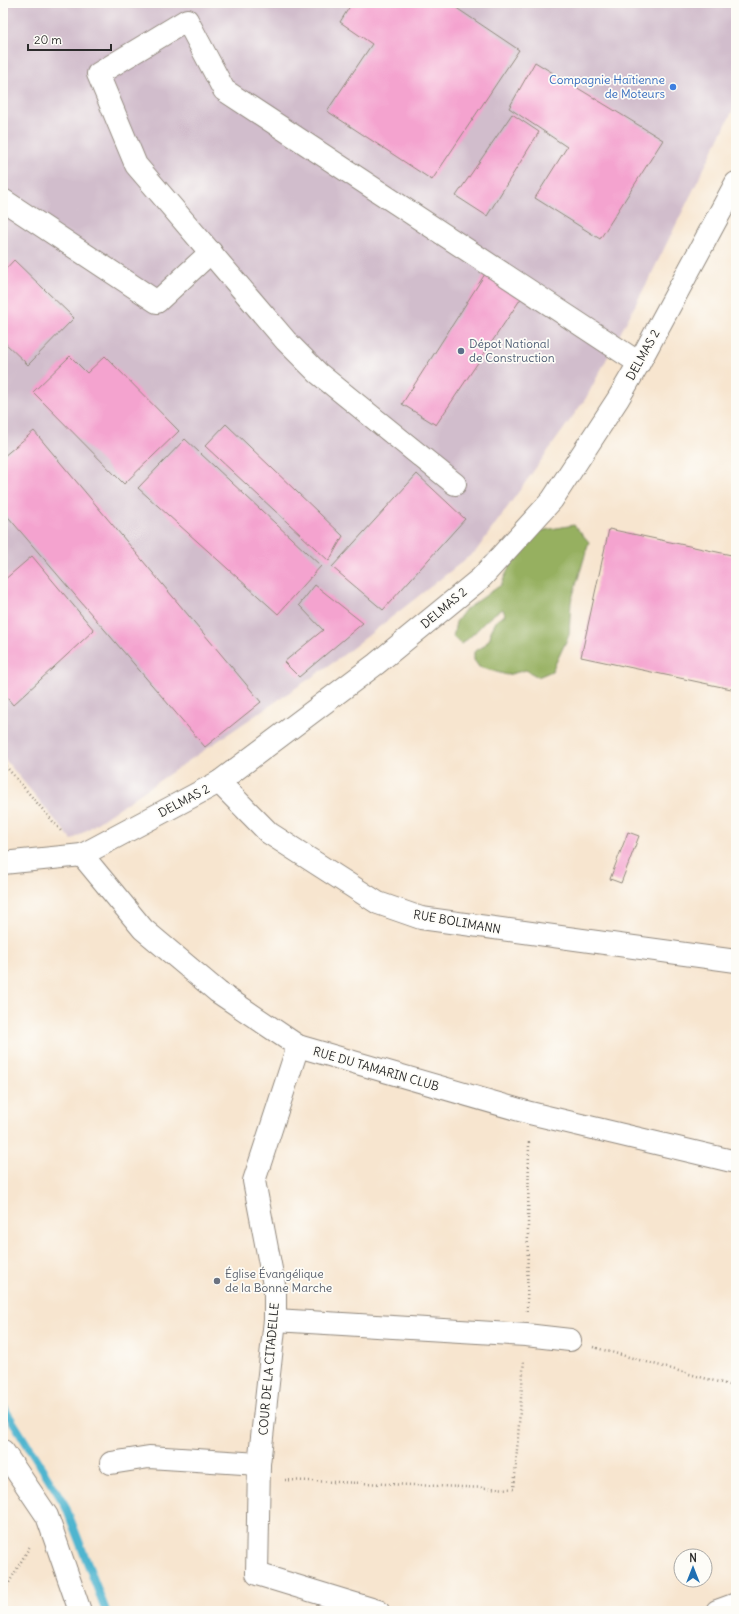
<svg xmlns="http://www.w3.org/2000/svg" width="739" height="1614" font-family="Delius,sans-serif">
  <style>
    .industrial { fill: #d1bdcc }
    .forest { fill: #96b061; stroke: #606e46 }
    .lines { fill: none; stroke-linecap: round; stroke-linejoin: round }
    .stream { stroke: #50b5cf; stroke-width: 8 }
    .building { fill: #f4a3cf }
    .minor-casing { stroke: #91887d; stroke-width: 24 }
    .path { stroke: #91887d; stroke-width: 2.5; stroke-dasharray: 1 3; stroke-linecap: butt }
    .minor { stroke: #fff; stroke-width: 22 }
    .shop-dot { fill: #3f7fe0; stroke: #fdfcf7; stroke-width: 1.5 }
    .service-dot { fill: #5c6f8a; stroke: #fdfcf7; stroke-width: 1.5 }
    .worship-dot { fill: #6b7280; stroke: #fdfcf7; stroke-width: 1.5 }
    .labels { text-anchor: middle; stroke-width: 3.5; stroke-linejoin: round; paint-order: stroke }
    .shop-label { font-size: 12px; fill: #366cbe; stroke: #fdfcf7; text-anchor: end }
    .service-label { font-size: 12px; fill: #4e5e75; stroke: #fdfcf7; text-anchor: start }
    .street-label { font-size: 12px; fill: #2b2b2b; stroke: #fdfcf7 }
    .worship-label { font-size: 12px; fill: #5b616d; stroke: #fdfcf7; text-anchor: start }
  </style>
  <rect width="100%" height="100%" fill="#fdfcf7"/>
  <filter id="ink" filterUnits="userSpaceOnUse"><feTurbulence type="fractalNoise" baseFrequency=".025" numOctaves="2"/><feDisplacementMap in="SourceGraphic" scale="8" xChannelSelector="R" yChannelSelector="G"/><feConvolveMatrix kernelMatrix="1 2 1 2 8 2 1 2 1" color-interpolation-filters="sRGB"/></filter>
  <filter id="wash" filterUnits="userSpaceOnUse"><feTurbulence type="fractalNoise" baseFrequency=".012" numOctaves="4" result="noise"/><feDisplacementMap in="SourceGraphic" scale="16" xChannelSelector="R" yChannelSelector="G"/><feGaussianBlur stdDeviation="0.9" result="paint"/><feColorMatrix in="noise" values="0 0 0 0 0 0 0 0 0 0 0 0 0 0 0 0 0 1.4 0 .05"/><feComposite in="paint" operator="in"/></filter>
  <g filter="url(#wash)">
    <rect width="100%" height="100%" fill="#f7e5cf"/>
    <!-- industrial -->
    <polygon class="industrial" points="3,3 736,3 736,104 649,279 586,398 476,551 337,660 72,840 3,757"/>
    <!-- forest -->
    <path class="forest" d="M 574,525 L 589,542 L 571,602 L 569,635 L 552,671 L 538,677 L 526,670 L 507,675 L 479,667 L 474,660 L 474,652 L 484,646 L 490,638 L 491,631 L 497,620 L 505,615 L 503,609 C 486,616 477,634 461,644 L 453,637 L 456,622 L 465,610 L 501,585 L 512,561 L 539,531 Z"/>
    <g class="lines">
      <!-- stream -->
      <polyline class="stream" points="3,1406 65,1505 106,1611"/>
    </g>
    <g id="blocks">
      <!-- building -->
      <g class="building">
        <polygon points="352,3 449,3 519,50 432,180 327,111 372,44 340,22"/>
        <polygon points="514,3 523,3 521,7"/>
        <polygon points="535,62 663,140 600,239 535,198 567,147 509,108"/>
        <polygon points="512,114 539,132 487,216 456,196"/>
        <polygon points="14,260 74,318 28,365 3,341 3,272"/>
        <polygon points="485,274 522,297 436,425 402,404"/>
        <polygon points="70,356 87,373 105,356 179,431 124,484 33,392"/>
        <polygon points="226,424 343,536 329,561 205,446"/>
        <polygon points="34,431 261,702 205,747 3,511 3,457"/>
        <polygon points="185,439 321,566 278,614 138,488"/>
        <polygon points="417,474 465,519 383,610 332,567"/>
        <polygon points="609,529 736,556 736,690 581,657"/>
        <polygon points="32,556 94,630 13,705 3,693 3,581"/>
        <polygon points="315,585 363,623 299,677 284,662 323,630 299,605"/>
        <polygon points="628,832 639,836 621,883 610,879"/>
      </g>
    </g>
  </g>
  <g filter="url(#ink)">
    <use href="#blocks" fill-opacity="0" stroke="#91887d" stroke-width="1"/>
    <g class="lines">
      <!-- minor casing -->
      <g class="minor-casing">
        <g id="minor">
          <polyline points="3,200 157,302 211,252"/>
          <polyline points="455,484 318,373 286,341 136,165 98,74 187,20 224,90 639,363"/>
          <polyline points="219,782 269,833 378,903 421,918 736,961"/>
          <polyline points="82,855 143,929 218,992 298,1046 530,1113 736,1162"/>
          <polyline points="3,863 82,855 219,782 376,664 481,578 552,500 618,399 639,363 736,183"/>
          <polyline points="298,1046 254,1181 275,1290 275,1320 259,1464 257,1574 378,1611"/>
          <polyline points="275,1320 526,1335 570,1340"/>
          <polyline points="3,1451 47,1516 80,1611"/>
          <polyline points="111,1463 149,1457 259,1464"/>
          <polyline points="717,1611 736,1604"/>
        </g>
      </g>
      <!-- path -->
      <g class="path">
        <polyline points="3,763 61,831"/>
        <polyline points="527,1311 529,1140"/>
        <polyline points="593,1347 736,1387"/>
        <polyline points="285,1480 514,1489 524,1359"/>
        <polyline points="3,1593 30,1546"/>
      </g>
      <!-- minor -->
      <use href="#minor" class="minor"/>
    </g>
  </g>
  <!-- markers -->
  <circle class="shop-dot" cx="673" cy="87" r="4"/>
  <circle class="service-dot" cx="461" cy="351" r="4"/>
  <circle class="worship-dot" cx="217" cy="1281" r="4"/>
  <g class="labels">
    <!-- shop labels -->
    <g class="shop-label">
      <text x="665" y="84">Compagnie Haïtienne<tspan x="665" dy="14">de Moteurs</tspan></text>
    </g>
    <!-- service labels -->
    <g class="service-label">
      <text x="469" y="348">Dépot National<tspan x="469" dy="14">de Construction</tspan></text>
    </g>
    <!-- street labels -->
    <g class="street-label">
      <text transform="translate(643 355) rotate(-61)" y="4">DELMAS 2</text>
      <text transform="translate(444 608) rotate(-40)" y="4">DELMAS 2</text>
      <text transform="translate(184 801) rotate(-28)" y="4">DELMAS 2</text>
      <text transform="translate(457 922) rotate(10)" y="4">RUE BOLIMANN</text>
      <text transform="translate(376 1069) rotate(16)" y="4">RUE DU TAMARIN CLUB</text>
      <text transform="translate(269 1369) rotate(-85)" y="4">COUR DE LA CITADELLE</text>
    </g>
    <!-- worship labels -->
    <g class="worship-label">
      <text x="225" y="1278">Église Évangélique<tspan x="225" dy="14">de la Bonne Marche</tspan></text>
    </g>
  </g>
  <!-- margin -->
  <rect width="739" height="1614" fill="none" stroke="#fdfcf7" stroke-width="16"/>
  <!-- north arrow -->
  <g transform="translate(693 1568)"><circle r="19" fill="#fdfcf7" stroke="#a9a8a5"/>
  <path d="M0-3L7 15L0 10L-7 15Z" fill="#1f6fb2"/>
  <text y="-6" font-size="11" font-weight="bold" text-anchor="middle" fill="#2b2b2b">N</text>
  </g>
  <!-- scale -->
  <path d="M28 44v6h83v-6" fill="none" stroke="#2b2b2b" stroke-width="2"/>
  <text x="34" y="44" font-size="12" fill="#2b2b2b" stroke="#fdfcf7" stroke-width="3" paint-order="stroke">20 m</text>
</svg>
